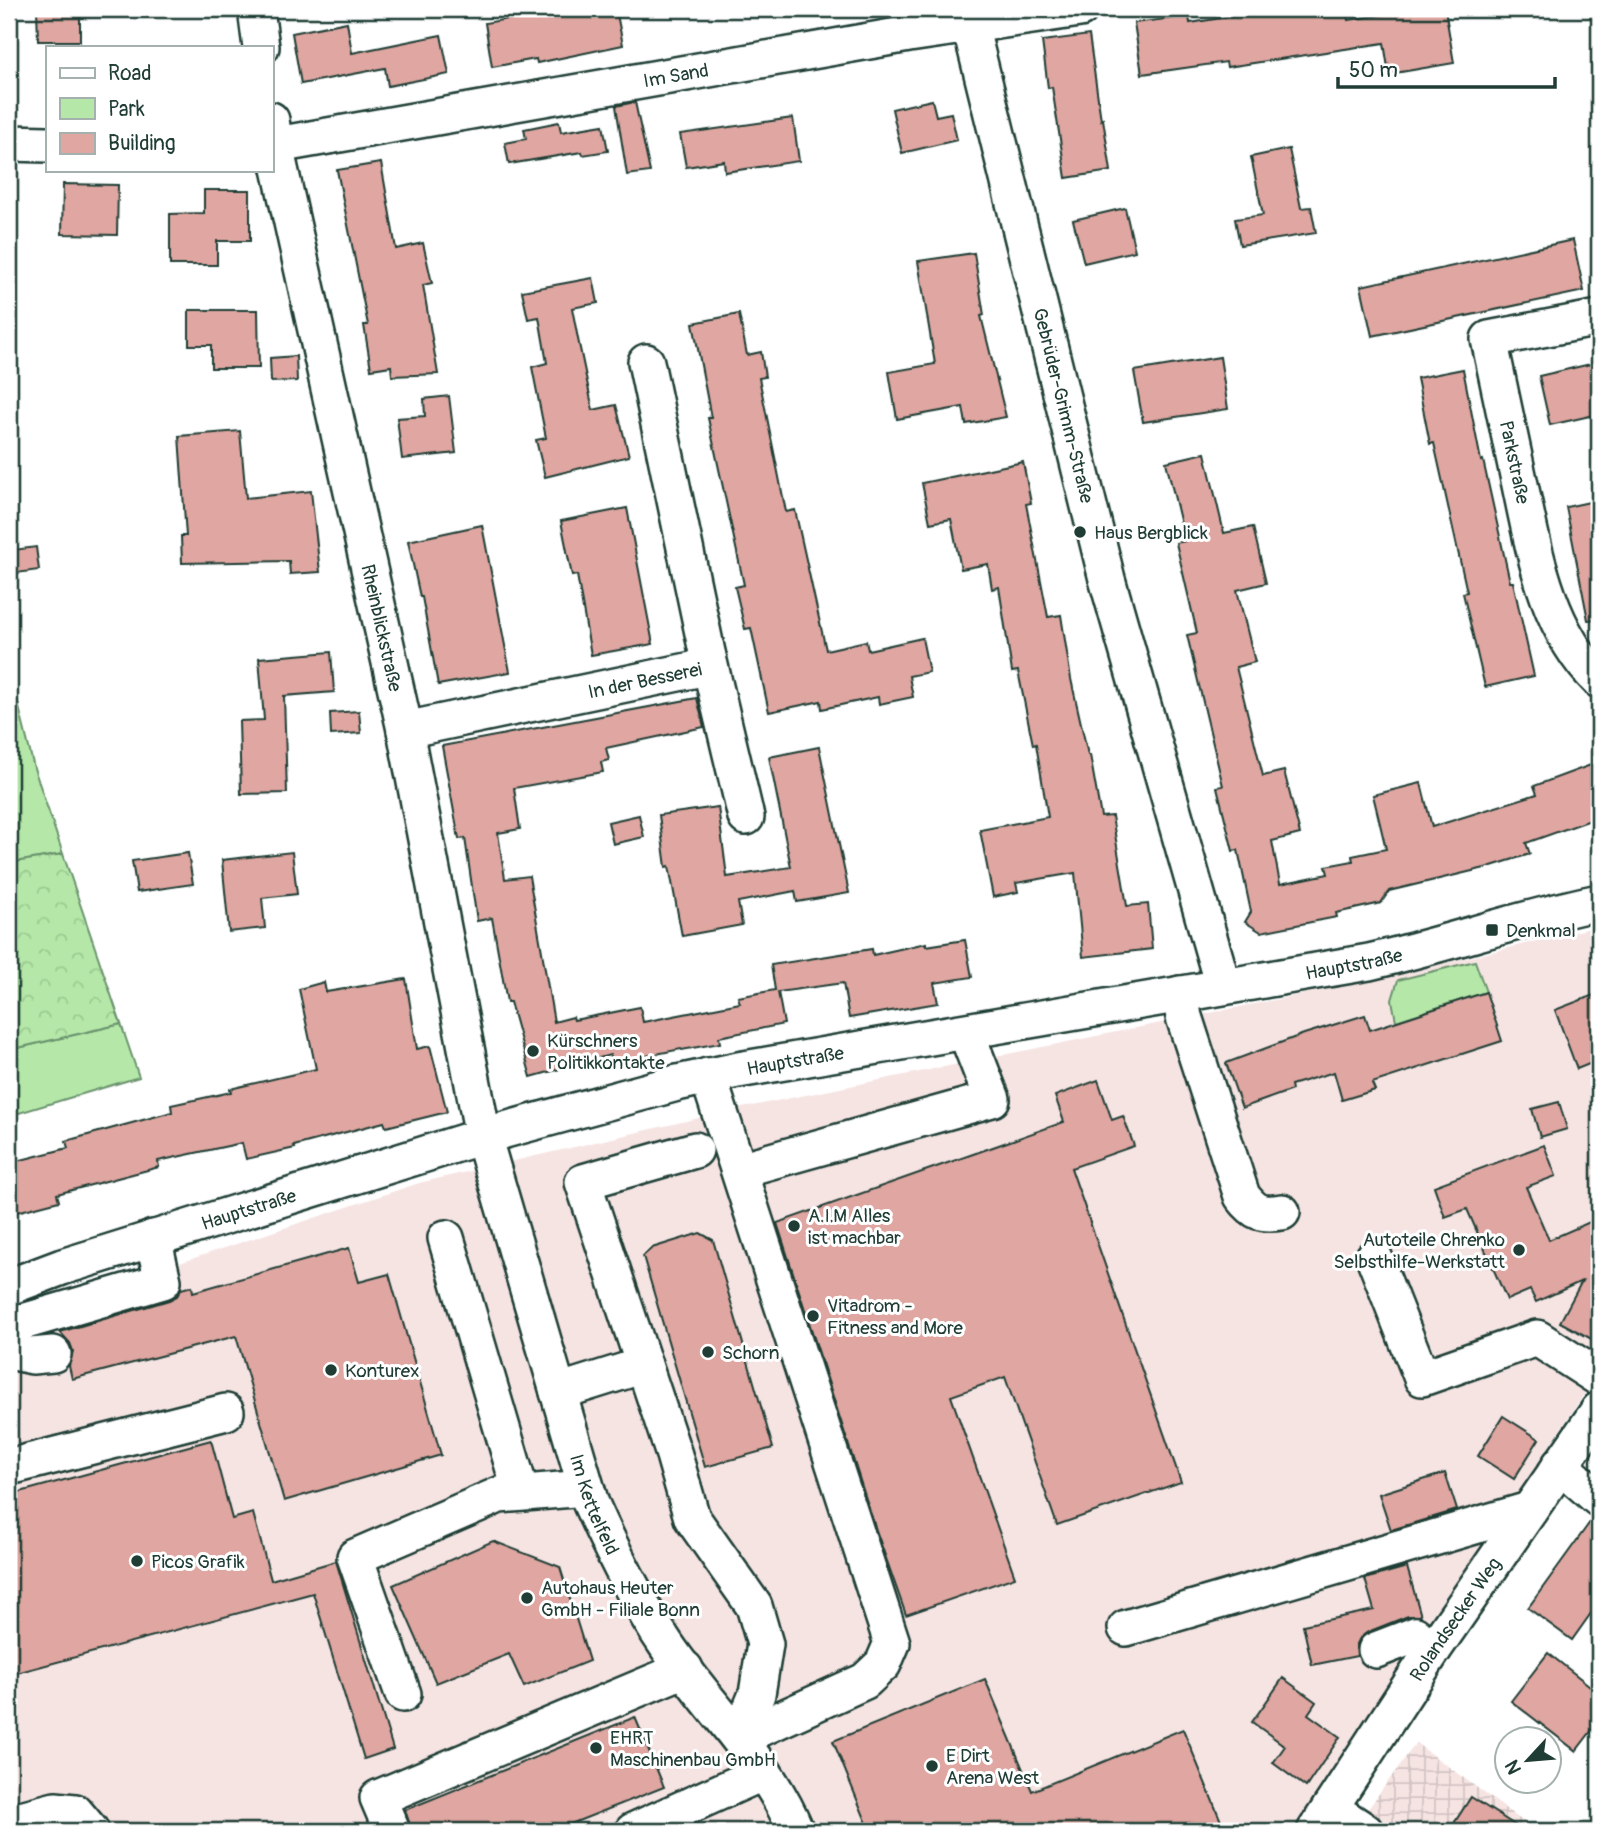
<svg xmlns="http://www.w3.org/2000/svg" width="1608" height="1840" font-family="Pangolin,sans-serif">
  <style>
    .built { fill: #f6e4e3 }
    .industrial { fill: url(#industrial-grid) }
    .green { fill: #b5e8a8; stroke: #6a926e; stroke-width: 2 }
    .forest { fill: url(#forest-crowns); stroke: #6a926e; stroke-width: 2 }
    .building { fill: #e0a6a1; stroke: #1f3d34; stroke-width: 2 }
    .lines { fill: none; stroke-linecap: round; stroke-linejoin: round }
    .minor-casing { stroke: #1f3d34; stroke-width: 40 }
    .minor { stroke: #fff; stroke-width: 35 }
    .poi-dot { fill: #1f3d34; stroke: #fff; stroke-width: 2.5 }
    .labels { text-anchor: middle; stroke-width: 6; stroke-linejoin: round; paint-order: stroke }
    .street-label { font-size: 19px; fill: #1f3d34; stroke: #fff }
    .poi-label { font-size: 19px; fill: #1f3d34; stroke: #fff; text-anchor: start }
  </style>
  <defs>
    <pattern id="industrial-grid" width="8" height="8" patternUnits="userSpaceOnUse" patternTransform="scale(1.75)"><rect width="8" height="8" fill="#f6e4e3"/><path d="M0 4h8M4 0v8" fill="none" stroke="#d2c4c3"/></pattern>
    <pattern id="forest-crowns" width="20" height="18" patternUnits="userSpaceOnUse" patternTransform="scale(1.75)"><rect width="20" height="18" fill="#b5e8a8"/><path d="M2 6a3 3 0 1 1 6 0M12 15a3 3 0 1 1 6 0" fill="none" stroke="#9bc891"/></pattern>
  </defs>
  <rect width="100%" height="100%" fill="#fff"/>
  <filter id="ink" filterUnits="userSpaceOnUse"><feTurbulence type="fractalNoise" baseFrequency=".0143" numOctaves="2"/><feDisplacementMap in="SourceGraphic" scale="14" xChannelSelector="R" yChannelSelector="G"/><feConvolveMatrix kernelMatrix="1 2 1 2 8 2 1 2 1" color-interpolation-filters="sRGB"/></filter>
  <g filter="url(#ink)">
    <!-- built -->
    <polygon class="built" points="1599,926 1599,1372 1291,1831 9,1831 9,1320 419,1183 742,1108 1387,977"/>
    <!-- industrial -->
    <polygon class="industrial" points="1416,1743 1536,1831 1352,1831"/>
    <!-- green -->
    <g class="green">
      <polygon points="9,667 34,768 63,854 9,863"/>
      <polygon points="1475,961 1486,992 1396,1021 1392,1000 1398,980"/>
      <polygon points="121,1024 139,1077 9,1116 9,1050"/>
    </g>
    <!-- forest -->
    <polygon class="forest" points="63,854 121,1024 9,1050 9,863"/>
    <!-- building -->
    <g class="building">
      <polygon points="37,9 80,9 80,41 38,41"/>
      <polygon points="566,9 616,9 623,45 537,63 536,59 492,67 485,23"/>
      <polygon points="1277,9 1346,9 1348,20 1420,9 1445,9 1454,63 1389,74 1384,43 1227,67 1226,62 1142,74 1134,23 1189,16 1190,23"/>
      <polygon points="347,22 352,53 441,35 449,74 388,86 385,68 301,84 292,33"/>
      <polygon points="1089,35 1101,120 1103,119 1111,171 1066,178 1052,87 1048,88 1042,41"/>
      <polygon points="932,100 936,116 951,113 957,140 902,153 892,109"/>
      <polygon points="635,102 650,172 627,175 616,106"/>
      <polygon points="793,118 799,161 725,172 724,161 686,167 680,134"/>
      <polygon points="559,122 561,132 603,125 608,151 583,155 582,152 509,164 505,143 526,139 524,129"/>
      <polygon points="1289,149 1301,208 1311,207 1316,233 1240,245 1235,219 1263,215 1251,157"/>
      <polygon points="381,163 396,249 423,243 432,283 423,285 438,374 392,376 391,366 371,369 364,325 368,325 337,170"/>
      <polygon points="63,184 118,185 117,235 62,234"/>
      <polygon points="204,190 250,190 250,241 217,241 217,265 170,265 170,214 204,213"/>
      <polygon points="1125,208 1135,251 1084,263 1073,220"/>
      <polygon points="1573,240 1584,291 1372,336 1361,286"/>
      <polygon points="974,253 984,315 981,316 1006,417 966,424 963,407 897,419 889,372 935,364 918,261"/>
      <polygon points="593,278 598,303 572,308 578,339 593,410 616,405 629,456 545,477 536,440 546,438 532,367 547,363 539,317 528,319 522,291"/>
      <polygon points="189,310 258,310 259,368 211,368 211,345 189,345"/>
      <polygon points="739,314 747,355 761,352 765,377 759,378 786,512 795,510 826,650 866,641 868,650 922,638 929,672 909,676 913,697 879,704 878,697 822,709 821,701 769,712 751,628 745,629 735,587 744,585 708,418 711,418 693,323"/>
      <polygon points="296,356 297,381 271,382 270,358"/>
      <polygon points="1220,357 1228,409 1143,422 1134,371"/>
      <polygon points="1599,362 1599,414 1550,425 1539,376"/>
      <polygon points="1463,369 1481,461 1483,460 1510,582 1513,582 1534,676 1485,687 1463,593 1467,592 1434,443 1430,444 1417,378"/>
      <polygon points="449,396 456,453 402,459 397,418 425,416 424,399"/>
      <polygon points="240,431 246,498 311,491 320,572 290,574 289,561 182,563 181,536 186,536 179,436"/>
      <polygon points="1205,453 1224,533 1253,527 1266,583 1237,590 1255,662 1236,667 1263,776 1284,771 1300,834 1272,841 1280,884 1328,874 1326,866 1353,861 1352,856 1386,849 1373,795 1421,783 1432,827 1537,794 1534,786 1599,762 1599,817 1526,843 1530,854 1485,868 1389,891 1381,903 1336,913 1337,917 1261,932 1245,922 1251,912 1238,850 1233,851 1217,787 1223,786 1187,635 1197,633 1176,543 1185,541 1166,462"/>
      <polygon points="1023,462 1031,503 1026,504 1048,617 1061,615 1071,679 1088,755 1090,755 1101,817 1112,816 1127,906 1148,904 1152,949 1083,957 1075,873 1016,883 1018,892 993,897 980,830 1048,817 1036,744 1033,745 1018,671 1012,672 999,587 992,589 988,564 961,569 951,519 930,523 922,483"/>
      <polygon points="1599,500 1599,619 1588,620 1566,507"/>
      <polygon points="627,508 653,644 591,655 577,575 572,576 561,521"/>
      <polygon points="482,525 510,672 438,685 422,597 420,597 408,541"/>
      <polygon points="36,547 39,570 17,573 13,550"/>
      <polygon points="331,652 334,692 284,696 287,793 241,794 239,721 264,720 259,658"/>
      <polygon points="697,698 704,727 606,748 609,760 601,762 603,772 514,788 520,829 498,833 505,879 529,876 554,1022 573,1017 574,1020 640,1007 643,1022 740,1003 738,997 775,990 771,965 872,949 873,955 926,943 926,946 965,940 972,977 934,983 938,1003 849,1018 843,983 778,992 784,1024 719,1037 720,1043 682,1050 681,1049 611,1063 610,1055 531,1077 510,1002 507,1002 492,918 477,921 465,838 459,839 442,746"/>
      <polygon points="359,711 361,733 331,735 330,713"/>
      <polygon points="819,747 849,893 797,902 795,891 738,902 742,925 682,936 669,866 666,867 659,815 718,807 727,877 791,867 769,757"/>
      <polygon points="639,815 644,837 613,844 608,822"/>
      <polygon points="292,852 297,894 262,898 265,928 229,932 222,860"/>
      <polygon points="188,853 193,884 137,892 132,861"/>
      <polygon points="406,979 417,1049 430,1046 447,1112 386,1127 384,1122 294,1146 295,1148 246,1159 242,1143 158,1161 159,1167 57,1194 59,1201 9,1214 9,1163 68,1148 66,1141 172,1112 171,1105 231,1092 230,1089 316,1069 299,989 324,982 326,992"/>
      <polygon points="1486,992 1502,1041 1372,1083 1375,1090 1342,1100 1334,1072 1291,1085 1292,1090 1242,1108 1226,1063 1304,1034 1365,1015 1370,1030"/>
      <polygon points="1599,993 1599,1060 1577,1069 1555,1010"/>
      <polygon points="1098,1080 1112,1120 1123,1116 1134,1146 1071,1168 1181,1482 1057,1525 1005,1377 951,1396 1015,1577 906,1615 876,1530 777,1223 1064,1122 1055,1096"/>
      <polygon points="1559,1102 1567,1129 1540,1137 1532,1109"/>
      <polygon points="1544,1145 1556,1176 1526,1187 1549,1240 1599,1218 1599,1343 1560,1322 1582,1281 1536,1302 1530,1290 1507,1300 1467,1209 1445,1217 1434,1186"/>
      <polygon points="700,1233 713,1240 773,1448 705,1467 643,1256 652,1248"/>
      <polygon points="349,1248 359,1282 389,1274 441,1455 284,1501 236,1336 72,1379 69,1366 73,1351 70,1343 60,1332 169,1300 177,1296 181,1289 192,1286 193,1292"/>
      <polygon points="1503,1416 1539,1439 1514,1479 1478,1456"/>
      <polygon points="211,1440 232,1519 253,1513 271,1580 336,1561 393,1749 364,1759 313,1593 9,1675 9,1495"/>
      <polygon points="1445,1473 1457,1510 1391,1530 1379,1494"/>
      <polygon points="1593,1518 1599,1519 1599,1602 1572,1640 1528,1608"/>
      <polygon points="493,1541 560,1567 589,1661 524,1687 509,1654 436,1683 393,1585"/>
      <polygon points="1407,1567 1421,1616 1408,1616 1368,1632 1360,1638 1356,1646 1357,1656 1312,1665 1303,1625 1374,1610 1365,1579"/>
      <polygon points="1548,1653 1599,1693 1599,1721 1576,1751 1511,1701"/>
      <polygon points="1283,1678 1316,1702 1308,1714 1340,1737 1306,1787 1273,1763 1285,1746 1252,1722"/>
      <polygon points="985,1679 1032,1791 1183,1729 1225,1831 870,1831 833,1741"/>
      <polygon points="635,1717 664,1787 553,1831 412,1831 405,1810"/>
      <polygon points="1471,1797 1524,1831 1449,1831"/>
    </g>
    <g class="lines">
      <!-- minor casing -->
      <g class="minor-casing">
        <g id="minor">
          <polyline points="256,9 261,47"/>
          <path id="s1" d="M 970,25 L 1107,579 L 1223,986"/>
          <path id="s2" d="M 271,120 L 275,146 L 405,730 L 483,1136 L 591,1504 C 613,1553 637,1602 667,1646 C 710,1709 767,1761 796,1831"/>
          <polyline points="9,143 47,144"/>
          <path id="s3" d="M 271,146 L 909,34 L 1080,9"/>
          <path id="s4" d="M 1599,318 L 1489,339 C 1499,386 1509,433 1519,480 C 1534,550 1546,628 1599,680"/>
          <polyline points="708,657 746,817"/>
          <path id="s5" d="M 405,730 L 702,668 L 708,657 L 646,362"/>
          <path d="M 1180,994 L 1184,1017 L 1242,1196 C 1255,1213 1261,1215 1282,1212"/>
          <polyline points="708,1076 892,1643 883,1664 865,1681 739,1738"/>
          <polyline points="695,1150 583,1182 674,1455 692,1518 754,1606 765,1644 757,1694 739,1738"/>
          <polyline points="739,1170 992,1099 966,1032"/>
          <polyline points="446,1238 521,1493"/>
          <polyline points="1374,1257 1422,1378 1537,1338 1599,1378"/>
          <path id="s6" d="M 9,1287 L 62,1267 L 483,1136 L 677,1083 L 738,1070 L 1369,962 C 1446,944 1522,918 1599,902"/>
          <polyline points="9,1326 163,1281 153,1238"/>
          <polyline points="9,1351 32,1356 53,1354"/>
          <polyline points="558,1392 644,1365"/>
          <polyline points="1560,1465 1599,1499"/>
          <polyline points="9,1467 226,1412"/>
          <polyline points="1126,1628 1529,1510"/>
          <polyline points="1376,1650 1415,1635 1433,1650"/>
          <polyline points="403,1694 355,1557 499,1495 586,1488"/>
          <polyline points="1330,1808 1365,1831"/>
          <polyline points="9,1822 55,1810 75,1812 91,1831"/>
          <polyline points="392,1831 378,1798 685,1669"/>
          <polyline points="633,1831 764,1772"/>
          <path id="s7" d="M 1315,1831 L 1433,1650 L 1599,1410"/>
        </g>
      </g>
      <!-- minor -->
      <use href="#minor" class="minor"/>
    </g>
  </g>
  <!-- markers -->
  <g class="poi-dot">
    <circle cx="1080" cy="532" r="7"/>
    <rect x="1485" y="923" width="14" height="14" rx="3.5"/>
    <circle cx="533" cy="1051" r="7"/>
    <circle cx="794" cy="1226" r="7"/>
    <circle cx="1519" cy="1250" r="7"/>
    <circle cx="813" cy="1316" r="7"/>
    <circle cx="708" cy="1352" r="7"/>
    <circle cx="331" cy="1370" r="7"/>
    <circle cx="137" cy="1561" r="7"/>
    <circle cx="527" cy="1598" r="7"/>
    <circle cx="596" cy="1748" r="7"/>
    <circle cx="932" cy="1766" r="7"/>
  </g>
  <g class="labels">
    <!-- street labels -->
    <g class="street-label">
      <text dy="7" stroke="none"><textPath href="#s3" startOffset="411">Im Sand</textPath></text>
      <text dy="7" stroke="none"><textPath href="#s1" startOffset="392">Gebrüder-Grimm-Straße</textPath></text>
      <text dy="7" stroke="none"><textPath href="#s4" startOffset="238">Parkstraße</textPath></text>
      <text dy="7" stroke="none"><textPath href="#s2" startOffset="520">Rheinblickstraße</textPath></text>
      <text dy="7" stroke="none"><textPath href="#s5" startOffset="245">In der Besserei</textPath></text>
      <text dy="7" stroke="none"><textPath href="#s6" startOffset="1386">Hauptstraße</textPath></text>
      <text dy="7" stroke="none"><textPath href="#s6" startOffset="819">Hauptstraße</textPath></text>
      <text dy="7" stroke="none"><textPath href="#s6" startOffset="252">Hauptstraße</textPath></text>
      <text dy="7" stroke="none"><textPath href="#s2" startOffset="1423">Im Kettelfeld</textPath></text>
      <text dy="7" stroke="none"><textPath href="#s7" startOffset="254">Rolandsecker Weg</textPath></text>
    </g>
    <!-- poi labels -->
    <g class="poi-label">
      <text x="1094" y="539">Haus Bergblick</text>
      <text x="1506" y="937">Denkmal</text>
      <text x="547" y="1047">Kürschners<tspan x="547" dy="22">Politikkontakte</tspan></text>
      <text x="808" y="1222">A.I.M Alles<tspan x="808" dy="22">ist machbar</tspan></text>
      <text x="1505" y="1246" text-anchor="end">Autoteile Chrenko<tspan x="1505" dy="22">Selbsthilfe-Werkstatt</tspan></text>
      <text x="827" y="1312">Vitadrom -<tspan x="827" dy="22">Fitness and More</tspan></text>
      <text x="722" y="1359">Schorn</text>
      <text x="345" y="1377">Konturex</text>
      <text x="151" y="1568">Picos Grafik</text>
      <text x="541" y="1594">Autohaus Heuter<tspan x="541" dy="22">GmbH - Filiale Bonn</tspan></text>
      <text x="610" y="1744">EHRT<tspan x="610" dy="22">Maschinenbau GmbH</tspan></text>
      <text x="946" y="1762">E Dirt<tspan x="946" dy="22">Arena West</tspan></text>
    </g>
  </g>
  <!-- margin -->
  <rect width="1608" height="1840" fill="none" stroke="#fff" stroke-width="35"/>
  <rect x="18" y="18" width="1573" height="1805" fill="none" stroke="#1f3d34" stroke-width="2.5" filter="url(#ink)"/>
  <!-- legend -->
  <rect x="46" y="46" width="228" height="126" fill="#ffffff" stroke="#a5b1ae" stroke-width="2"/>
  <rect x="60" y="68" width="35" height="10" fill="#ffffff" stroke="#a5b1ae" stroke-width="2"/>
  <text x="108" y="80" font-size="21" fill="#1f3d34">Road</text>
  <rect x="60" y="98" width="35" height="21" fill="#b5e8a8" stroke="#a5b1ae" stroke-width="2"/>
  <text x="108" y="116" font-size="21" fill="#1f3d34">Park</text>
  <rect x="60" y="133" width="35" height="21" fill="#e0a6a1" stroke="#a5b1ae" stroke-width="2"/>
  <text x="108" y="150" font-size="21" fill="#1f3d34">Building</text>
  <!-- north arrow -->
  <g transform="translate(1528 1760) rotate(244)"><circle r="33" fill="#ffffff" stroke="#a5b1ae" stroke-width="2"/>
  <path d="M0-5L12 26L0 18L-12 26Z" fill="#1f3d34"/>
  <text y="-10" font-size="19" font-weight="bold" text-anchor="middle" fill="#1f3d34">N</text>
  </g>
  <!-- scale -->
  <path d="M1338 77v10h217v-10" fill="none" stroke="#1f3d34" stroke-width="3.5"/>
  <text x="1349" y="77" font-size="21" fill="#1f3d34" stroke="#ffffff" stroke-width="5" paint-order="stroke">50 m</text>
</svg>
